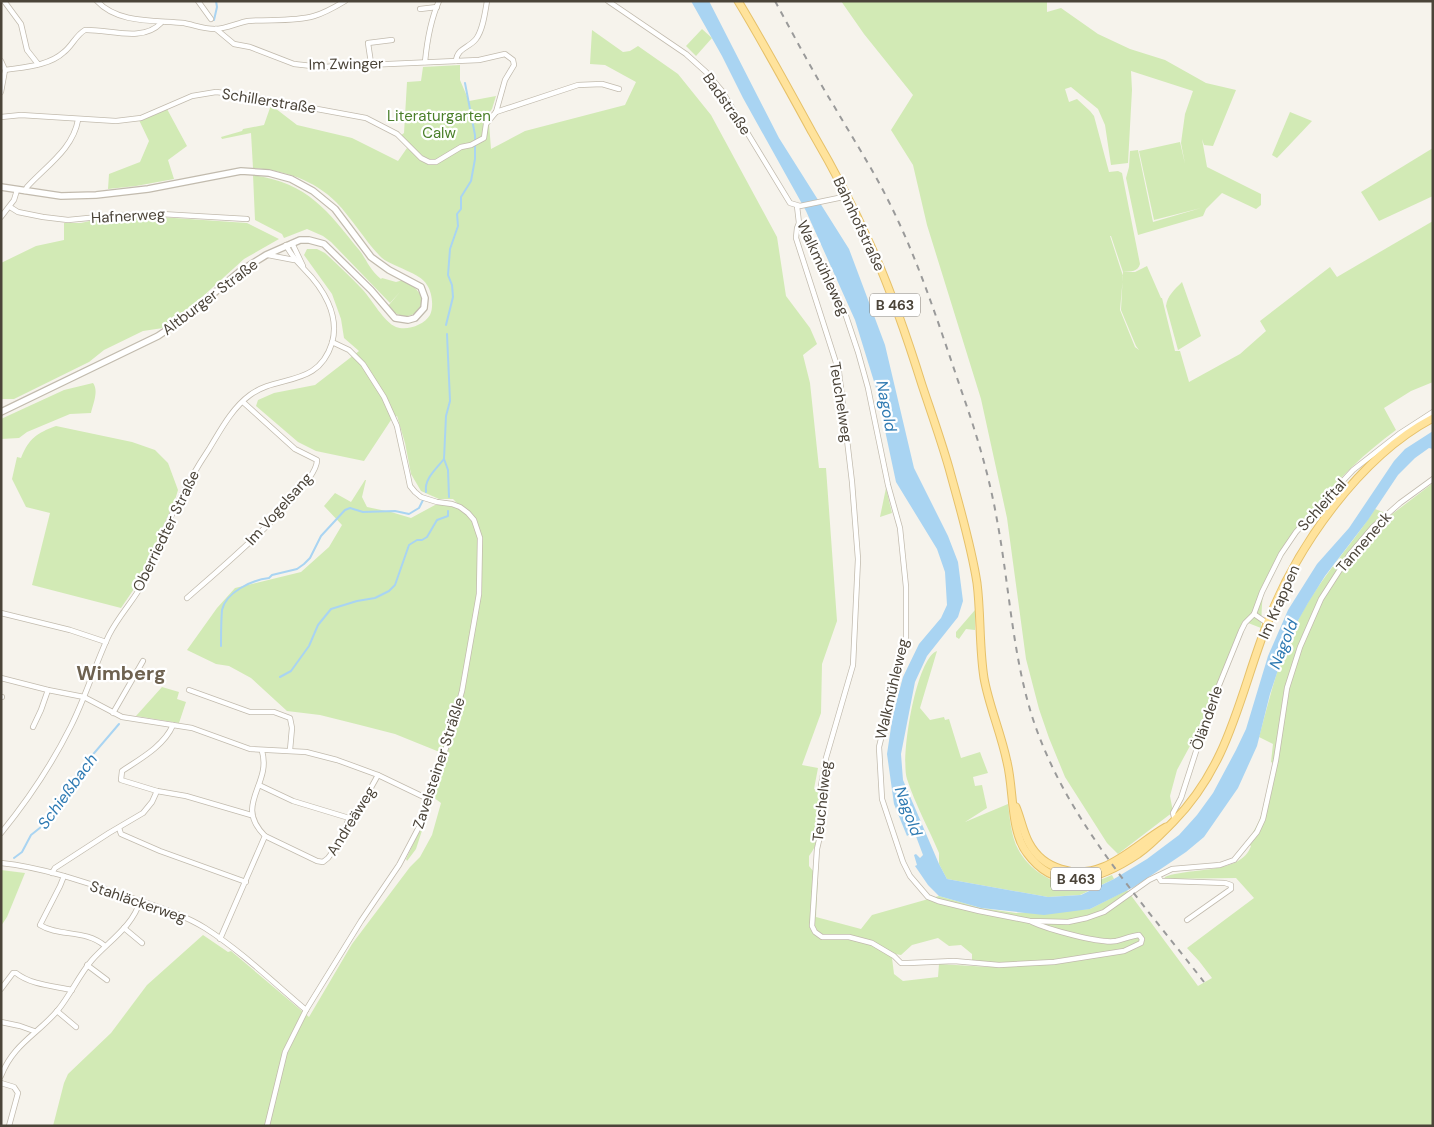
<svg xmlns="http://www.w3.org/2000/svg" width="1434" height="1127" font-family="'DM Sans',sans-serif">
  <style>
    .green { fill: #d2eab5; fill-rule: evenodd }
    .water { fill: #a9d4f2 }
    .lines { fill: none; stroke-linecap: round; stroke-linejoin: round }
    .stream { stroke: #a9d4f2; stroke-width: 2 }
    .minor-casing { stroke: #c2bbae; stroke-width: 6 }
    .tertiary-casing { stroke: #c2bbae; stroke-width: 8 }
    .primary-casing { stroke: #e6c16a; stroke-width: 9 }
    .minor { stroke: #fff; stroke-width: 4.5 }
    .tertiary { stroke: #fff; stroke-width: 5.5 }
    .primary { stroke: #ffe39c; stroke-width: 7 }
    .rail { stroke: #9a9a9a; stroke-width: 2; stroke-dasharray: 6 6; stroke-linecap: butt }
    .labels { text-anchor: middle; stroke-width: 4.5; stroke-linejoin: round; paint-order: stroke }
    .shield { fill: #fff; stroke: #817c74; stroke-width: 1 }
    .shield-label { font-size: 14px; font-weight: bold; fill: #4b4439 }
    .street-label { font-size: 15px; fill: #4b4439; stroke: #fff }
    .park-label { font-size: 15px; fill: #4a7f2a; stroke: #fff }
    .water-label { font-size: 16px; font-style: italic; fill: #2e7ab2; stroke: #fff }
    .district-label { font-size: 20px; font-weight: bold; fill: #6e6250; stroke: #fff }
  </style>
  <rect width="100%" height="100%" fill="#f6f3ec"/>
  <!-- green -->
  <g class="green">
    <path d="M 841,1 L 1047,1 L 1047,12 L 1061,8 L 1098,34 L 1130,49 L 1165,60 L 1206,83 L 1236,90 L 1213,146 L 1204,145 L 1202,139 L 1207,167 L 1261,194 L 1261,205 L 1256,209 L 1222,193 L 1206,209 L 1203,216 L 1138,235 L 1126,178 L 1129,167 L 1130,151 L 1138,150 L 1153,222 L 1201,208 L 1154,220 L 1139,151 L 1180,142 L 1185,164 L 1181,143 L 1185,114 L 1193,91 L 1131,71 L 1132,90 L 1128,163 L 1111,165 L 1105,125 L 1098,109 L 1071,87 L 1065,89 L 1069,102 L 1077,99 L 1090,111 L 1094,116 L 1109,172 L 1118,171 L 1122,173 L 1140,264 C 1138,272 1131,271 1123,272 L 1111,236 L 1107,236 L 1110,236 L 1123,276 L 1120,310 L 1135,347 L 1139,350 L 1136,346 L 1121,310 L 1123,272 L 1135,272 L 1147,266 L 1161,298 L 1162,298 L 1175,351 L 1180,351 L 1189,382 L 1240,354 L 1266,331 L 1260,321 L 1330,267 L 1337,277 L 1433,221 L 1433,382 L 1411,391 L 1384,408 L 1396,430 C 1349,464 1305,513 1278,563 C 1274,571 1267,579 1265,587 C 1261,599 1262,615 1261,628 L 1243,621 L 1198,731 L 1177,770 L 1170,796 L 1173,812 L 1118,854 L 1107,843 L 1065,777 L 1049,738 L 1039,709 L 1026,659 L 1007,518 L 981,399 L 927,225 L 913,165 L 891,130 L 913,95 L 864,34 Z"/>
    <polygon points="702,29 712,38 696,56 686,46"/>
    <path d="M 592,30 L 623,52 L 630,51 L 638,46 L 678,74 L 711,115 L 777,237 L 786,296 L 810,328 L 817,344 L 803,355 L 810,383 L 819,468 L 826,468 L 837,621 L 822,664 L 821,713 L 802,765 L 818,768 L 814,789 L 819,791 C 819,811 823,840 809,856 L 809,866 L 818,877 L 816,917 L 861,929 L 872,915 L 939,896 L 981,908 L 1016,913 L 1090,909 L 1127,890 L 1198,986 L 1212,978 L 1199,961 L 1187,948 L 1254,898 L 1236,878 L 1164,879 L 1165,877 C 1189,867 1241,875 1251,846 L 1246,842 C 1266,818 1267,792 1273,763 L 1271,762 L 1273,744 L 1259,737 C 1269,700 1278,662 1295,627 C 1315,583 1349,549 1375,509 L 1391,515 L 1433,483 L 1433,1126 L 53,1126 L 64,1083 L 68,1074 L 111,1033 L 147,985 L 203,935 L 228,952 L 231,951 L 237,956 L 309,1017 L 352,944 L 410,867 L 420,857 L 432,835 L 441,803 L 433,797 L 451,741 L 462,697 L 452,720 L 442,753 L 395,734 L 360,725 L 320,715 L 287,711 L 251,678 L 229,666 L 216,664 L 187,650 L 217,608 L 235,588 L 301,572 L 329,547 L 342,525 L 324,506 L 335,493 L 351,502 L 365,480 L 366,480 L 362,497 L 367,507 L 391,512 L 411,518 L 435,505 L 459,505 L 453,499 L 439,499 L 421,491 L 411,474 L 405,443 L 397,416 L 391,420 L 364,461 L 316,451 L 298,442 L 256,406 L 258,400 L 274,393 L 315,385 L 359,351 L 344,338 L 341,319 L 332,294 L 304,255 L 307,249 L 317,249 L 325,253 C 338,265 351,277 363,290 C 372,300 384,322 396,327 C 407,331 424,325 430,315 C 434,307 432,292 427,285 C 421,273 393,267 382,258 C 373,250 365,238 358,229 C 351,220 344,210 336,202 C 314,180 283,170 253,168 L 251,133 L 222,139 L 221,137 L 242,131 L 243,129 L 264,125 L 271,105 L 297,125 L 352,138 L 398,161 L 407,148 L 422,161 L 423,156 L 400,136 L 404,133 L 407,82 L 421,81 L 423,67 L 460,65 L 460,80 L 469,101 L 496,96 L 492,109 L 486,117 L 489,123 L 491,149 L 525,131 L 625,105 L 636,82 L 605,65 L 590,64 ZM 938,938 L 949,946 L 961,945 L 972,954 L 972,960 L 989,962 L 989,967 L 939,964 L 938,977 L 903,981 L 894,974 L 892,958 L 895,954 L 901,955 L 912,945 Z"/>
    <polygon points="167,109 187,146 168,160 174,179 136,186 108,189 109,174 140,162 149,141 139,120"/>
    <polygon points="1290,112 1312,121 1277,158 1272,155"/>
    <polygon points="1433,148 1433,196 1379,221 1361,192"/>
    <path d="M 253,175 C 308,183 327,210 360,251 C 368,262 369,269 381,279 L 382,278 L 396,282 L 403,280 C 407,283 412,285 416,289 C 433,306 407,330 388,306 L 400,292 L 390,303 L 331,242 L 323,236 L 307,229 L 284,238 L 282,234 L 255,220 Z"/>
    <polygon points="160,217 247,223 279,239 244,259 201,298 163,328 143,331 104,350 89,362 14,399 1,399 1,263 36,246 64,240 64,223 81,223 98,219"/>
    <path d="M 1182,282 L 1201,336 L 1178,350 L 1166,306 C 1167,296 1175,289 1182,282 Z"/>
    <path d="M 93,383 C 99,391 93,404 91,413 L 70,414 L 27,432 L 19,438 L 1,439 L 1,419 L 64,390 Z"/>
    <path d="M 56,426 L 132,442 L 155,450 L 168,463 L 178,490 L 175,500 L 138,583 L 121,608 L 32,585 L 50,513 L 26,507 L 12,479 L 17,457 L 21,458 C 29,438 37,433 56,426 Z"/>
    <polygon points="886,488 892,513 880,517"/>
    <polygon points="975,610 975,630 966,629 959,639 956,637 956,632"/>
    <path d="M 937,651 L 920,708 L 930,720 L 944,717 L 945,720 L 949,719 L 961,758 L 980,752 L 988,773 L 973,777 L 975,786 L 982,785 L 987,808 L 965,822 L 1008,804 C 1010,819 1011,836 1018,849 C 1029,870 1055,887 1078,885 C 1090,884 1101,880 1112,875 L 1114,879 L 1080,895 L 1048,897 L 947,879 L 939,864 L 939,853 C 929,829 915,804 907,779 C 900,758 916,658 937,651 Z"/>
    <polygon points="162,687 179,692 177,699 186,702 179,723 136,716"/>
    <polygon points="429,803 431,803 416,849 407,861 406,859 421,828"/>
    <polygon points="1,870 25,873 7,917 1,926"/>
  </g>
  <!-- water -->
  <polygon class="water" points="691,1 709,1 779,138 849,249 885,345 914,468 948,536 958,562 963,601 958,617 927,656 915,682 901,754 903,780 939,864 947,879 1048,897 1081,895 1114,879 1147,859 1179,835 1197,815 1213,793 1236,750 1246,729 1268,656 1288,610 1317,564 1349,528 1394,461 1405,449 1433,431 1433,449 1429,448 1415,458 1398,475 1368,520 1325,576 1308,603 1295,626 1284,652 1270,694 1257,746 1238,788 1204,837 1186,852 1134,887 1090,909 1044,915 981,908 939,896 928,885 915,866 917,865 914,855 916,854 920,858 923,855 911,823 903,814 910,834 907,836 894,804 887,754 893,714 903,677 919,644 941,618 947,605 945,572 937,549 896,482 876,388 855,320 806,211 743,98 722,56"/>
  <g class="lines">
    <!-- stream -->
    <g class="stream">
      <polyline points="214,20 217,7 216,1"/>
      <polyline points="446,325 453,297 452,285 448,275 450,249 458,226 457,214 461,209 461,197 471,181 475,159 475,135 465,83"/>
      <polyline points="447,334 450,401 446,416 444,459 448,470 449,497"/>
      <path d="M 426,492 C 424,479 436,469 444,459"/>
      <path d="M 221,646 C 221,635 221,622 222,610 C 226,592 252,580 269,578 L 272,575 L 297,569 L 304,564 L 310,558 L 321,536 L 345,510 L 350,508 L 363,512 L 395,511 L 409,514 L 419,508 L 423,500"/>
      <polyline points="280,677 291,671 309,646 318,625 331,609 357,601 375,598 389,591 395,585 409,545 417,540 422,540 427,537 437,520 448,516 448,511"/>
      <polyline points="14,858 22,852 31,835 46,823 57,808 78,772 119,724"/>
    </g>
    <!-- minor casing -->
    <g class="minor-casing">
      <g id="minor">
        <polyline points="4,1 21,24 27,50 38,64"/>
        <path d="M 97,1 C 118,24 156,20 184,23 C 194,25 204,29 215,29 C 226,29 237,23 248,21 C 270,19 293,22 314,16 C 325,13 335,7 345,1"/>
        <polyline points="198,1 211,19"/>
        <polyline points="608,1 686,54 706,72 722,91 734,111 790,203 800,206 848,196"/>
        <polyline points="420,9 437,7"/>
        <polyline points="1,61 5,70 1,92"/>
        <path d="M 456,61 C 457,48 469,48 476,39 C 483,30 485,13 487,1"/>
        <path d="M 425,62 C 427,41 430,21 439,1"/>
        <polyline points="371,63 368,43 392,40"/>
        <path d="M 5,70 C 24,67 49,66 64,52 C 72,46 76,35 85,30 C 109,29 142,43 161,23"/>
        <polyline points="496,112 578,85 602,84 619,89"/>
        <polyline points="1,117 21,115 116,121 141,118 192,96 216,92 241,95 366,118 397,134 421,158 429,162 436,162 461,147 471,145 484,138 486,124 496,112 505,80 514,65 513,60 505,54 479,60 321,67 294,64 250,47 234,44 216,29"/>
        <path d="M 25,191 L 27,187 C 46,166 73,149 78,120"/>
        <polyline points="797,206 799,223 830,279 845,313 858,352 868,388 888,485 900,528 906,587 906,637 879,747 882,799 903,862 910,876 928,897 938,901 979,911 1030,921 1068,922 1087,918 1104,912 1149,880 1172,869 1220,865 1234,860 1257,832 1263,819 1276,760 1287,688 1300,647 1321,599 1350,554 1373,527 1400,503 1433,479"/>
        <polyline points="10,207 18,212 43,217 68,220 119,215 161,214 247,219"/>
        <polyline points="1,217 14,200 17,190"/>
        <path d="M 799,223 L 797,228 L 796,238 L 839,372 L 852,482 L 858,559 L 853,665 L 826,758 L 821,786 L 823,823 L 817,849 L 812,926 L 815,932 L 822,937 L 849,937 L 872,943 L 894,956 L 901,963 L 908,963 L 954,961 L 999,965 L 1054,962 L 1124,951 L 1141,943 L 1142,939 L 1139,935 C 1131,936 1124,939 1116,941 C 1100,944 1047,929 1032,922"/>
        <polyline points="292,243 303,266"/>
        <polyline points="268,255 294,260"/>
        <path d="M 187,598 C 211,577 318,487 317,460 L 295,449 L 243,402"/>
        <polyline points="1,613 70,630 106,642"/>
        <polyline points="1254,614 1267,623"/>
        <polyline points="1,678 48,690 84,697 122,717 192,728 250,749 306,752 337,760 378,775 428,799"/>
        <polyline points="189,690 250,712 274,712 290,718 292,728 290,750"/>
        <polyline points="1,697 2,697"/>
        <polyline points="113,713 143,661"/>
        <polyline points="33,727 41,710 48,690"/>
        <polyline points="259,785 293,801 349,818"/>
        <polyline points="157,791 186,796 251,815"/>
        <polyline points="1175,821 1173,813 1181,798 1211,705 1241,631 1245,623 1254,614 1262,592 1281,554 1296,532 1325,500 1353,470 1399,434 1433,412"/>
        <polyline points="119,828 121,834 160,851 246,882"/>
        <path d="M 1,833 C 28,800 52,764 71,726 C 86,696 95,665 109,635 C 119,615 136,598 146,578 C 154,560 159,542 167,525 C 179,499 193,473 209,449 C 220,431 232,408 250,395 C 278,374 318,388 332,343 C 340,315 323,288 304,269 C 296,261 291,255 286,245"/>
        <polyline points="265,836 317,861 323,862 328,858 340,842 349,818 358,811 378,775"/>
        <path d="M 1,863 C 48,868 93,885 138,900 C 161,908 184,915 205,928 C 241,951 273,982 306,1010"/>
        <path d="M 52,873 L 55,868 L 109,833 L 143,813 L 152,802 L 157,791 L 121,780 L 122,771 C 140,759 164,746 173,725"/>
        <path d="M 64,876 L 60,886 L 40,925 C 59,937 85,929 105,946"/>
        <polyline points="1158,876 1161,881 1168,881 1225,883 1231,885 1231,889 1187,920"/>
        <polyline points="124,928 142,943"/>
        <path d="M 220,939 L 265,836 C 233,804 272,785 262,751"/>
        <polyline points="87,965 107,980"/>
        <path d="M 1,989 L 13,973 L 16,973 C 31,985 54,986 72,990"/>
        <polyline points="57,1011 76,1027"/>
        <polyline points="1,1022 20,1026 34,1031"/>
        <path d="M 1,1076 C 13,1044 38,1034 58,1010 C 71,994 79,975 92,960 C 109,941 133,926 140,901"/>
        <polyline points="1,1083 14,1087 18,1093 9,1126"/>
        <polyline points="267,1126 285,1052 306,1010 361,921 399,865 419,827 448,742 462,691 479,594 480,538 474,520 468,513 460,507 452,504 437,502 421,497 415,492 410,486 408,476 397,426 384,397 363,364 349,350 332,342"/>
      </g>
    </g>
    <!-- tertiary casing -->
    <g class="tertiary-casing">
      <polyline id="tertiary" points="1,187 61,196 96,195 148,189 241,171 269,173 291,179 313,191 335,209 371,257 389,270 421,287 425,298 424,308 415,318 408,320 395,318 371,290 324,244 309,240 300,240 266,255 239,272 186,317 158,336 1,412"/>
    </g>
    <!-- primary casing -->
    <g class="primary-casing">
      <g id="primary">
        <path d="M 738,1 C 764,44 788,88 812,132 C 833,168 853,206 870,244 C 891,290 907,337 922,385 C 931,412 941,440 949,468 C 959,505 971,544 977,583 C 981,614 979,646 984,678 C 989,706 1001,733 1007,762 C 1014,789 1010,831 1027,853 C 1058,896 1102,878 1138,854 C 1152,844 1162,833 1173,822 C 1230,764 1239,696 1267,624 C 1296,548 1359,457 1433,418"/>
        <path d="M 1016,807 C 1021,819 1023,832 1029,843 C 1036,856 1047,865 1061,869 C 1103,883 1134,845 1166,827"/>
      </g>
    </g>
    <!-- minor -->
    <use href="#minor" class="minor"/>
    <!-- tertiary -->
    <use href="#tertiary" class="tertiary"/>
    <!-- primary -->
    <use href="#primary" class="primary"/>
    <!-- rail -->
    <path class="rail" d="M 775,1 C 794,36 813,72 834,106 C 852,137 872,168 888,200 C 921,265 942,335 966,404 C 979,442 990,480 997,520 C 1009,584 1012,650 1031,713 C 1063,816 1139,898 1204,982"/>
  </g>
  <g class="labels">
    <!-- shield labels -->
    <g class="shield">
      <rect x="870" y="293.5" width="50" height="23" rx="4"/>
      <rect x="1051" y="867.5" width="50" height="23" rx="4"/>
    </g>
    <g class="shield-label">
      <text x="895" y="310">B 463</text>
      <text x="1076" y="884">B 463</text>
    </g>
    <!-- street labels -->
    <g class="street-label">
      <text transform="translate(346 64) rotate(-1)" y="5">Im Zwinger</text>
      <text transform="translate(269 101) rotate(9)" y="5">Schillerstraße</text>
      <text transform="translate(727 104) rotate(55)" y="5">Badstraße</text>
      <text transform="translate(128 216) rotate(-3)" y="5">Hafnerweg</text>
      <text transform="translate(859 224) rotate(65)" y="5">Bahnhofstraße</text>
      <text transform="translate(823 268) rotate(65)" y="5">Walkmühleweg</text>
      <text transform="translate(210 297) rotate(-37)" y="5">Altburger Straße</text>
      <text transform="translate(841 402) rotate(81)" y="5">Teuchelweg</text>
      <text transform="translate(1322 505) rotate(-48)" y="5">Schleiftal</text>
      <text transform="translate(279 509) rotate(-48)" y="5">Im Vogelsang</text>
      <text transform="translate(166 531) rotate(-64)" y="5">Oberriedter Straße</text>
      <text transform="translate(1364 542) rotate(-49)" y="5">Tanneneck</text>
      <text transform="translate(1279 602) rotate(-66)" y="5">Im Krappen</text>
      <text transform="translate(892 689) rotate(-77)" y="5">Walkmühleweg</text>
      <text transform="translate(1207 718) rotate(-71)" y="5">Öländerle</text>
      <text transform="translate(439 763) rotate(-72)" y="5">Zavelsteiner Sträßle</text>
      <text transform="translate(822 801) rotate(-84)" y="5">Teuchelweg</text>
      <text transform="translate(351 821) rotate(-58)" y="5">Andreäweg</text>
      <text transform="translate(138 902) rotate(19)" y="5">Stahläckerweg</text>
    </g>
    <!-- park labels -->
    <g class="park-label">
      <text x="439" y="121">Literaturgarten<tspan x="439" dy="17">Calw</tspan></text>
    </g>
    <!-- water labels -->
    <g class="water-label">
      <text transform="translate(887 406) rotate(79)" y="6">Nagold</text>
      <text transform="translate(1283 644) rotate(-68)" y="6">Nagold</text>
      <text transform="translate(67 791) rotate(-54)" y="6">Schießbach</text>
      <text transform="translate(909 811) rotate(70)" y="6">Nagold</text>
    </g>
    <!-- district labels -->
    <g class="district-label">
      <text x="121" y="680">Wimberg</text>
    </g>
  </g>
  <!-- border -->
  <rect width="1434" height="1127" fill="none" stroke="#4b4439" stroke-width="5"/>
</svg>
